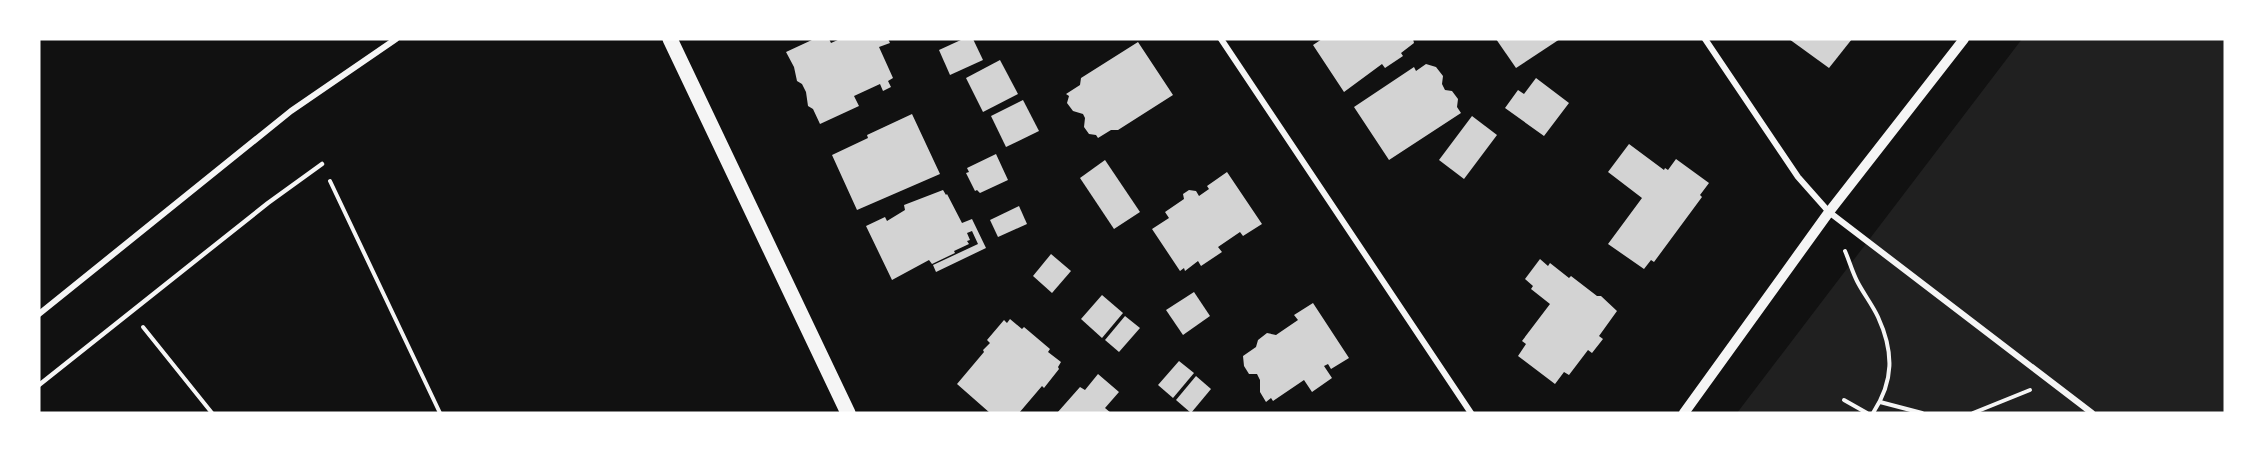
<svg xmlns="http://www.w3.org/2000/svg" width="2264" height="452" font-family="Jost,sans-serif">
  <style>
    .green { fill: #202020 }
    .building { fill: #d3d3d3 }
    .lines { fill: none; stroke-linecap: round; stroke-linejoin: round }
    .path { stroke: #f5f5f5; stroke-width: 4 }
    .service { stroke: #f5f5f5; stroke-width: 4.5 }
    .minor { stroke: #f5f5f5; stroke-width: 6 }
    .tertiary { stroke: #f5f5f5; stroke-width: 10 }
    .primary { stroke: #f5f5f5; stroke-width: 15 }
  </style>
  <rect width="100%" height="100%" fill="#111"/>
  <!-- green -->
  <polygon class="green" points="2022,39 2225,39 2225,413 1737,413"/>
  <!-- building -->
  <g class="building">
    <polygon points="814,39 829,39 831,43 840,39 888,39 890,43 879,47 893,78 888,81 891,87 883,91 880,84 854,96 859,106 820,124 813,109 808,106 806,92 802,84 797,81 794,67 786,52"/>
    <polygon points="963,39 973,39 983,60 950,75 939,50"/>
    <polygon points="1322,39 1413,39 1414,43 1401,53 1403,56 1385,68 1382,64 1344,92 1313,45"/>
    <polygon points="1496,39 1560,39 1516,68"/>
    <polygon points="1789,39 1852,39 1829,68"/>
    <polygon points="1138,42 1173,95 1118,130 1111,130 1098,138 1096,135 1089,134 1084,127 1085,118 1083,114 1073,111 1067,103 1069,96 1066,94 1080,85 1081,78"/>
    <polygon points="1000,60 1018,94 983,112 966,78"/>
    <polygon points="1426,64 1436,67 1443,76 1442,84 1445,90 1452,91 1458,99 1457,107 1461,113 1389,160 1354,107 1414,67 1416,71"/>
    <polygon points="1536,78 1569,103 1544,136 1505,108 1518,90 1524,94"/>
    <polygon points="1023,100 1039,131 1006,147 991,116"/>
    <polygon points="912,114 940,174 857,210 832,155 868,138 867,135"/>
    <polygon points="1472,116 1497,135 1464,179 1439,160"/>
    <polygon points="1629,144 1664,170 1665,168 1668,170 1676,159 1709,183 1700,195 1702,197 1654,262 1651,260 1644,269 1608,244 1642,198 1608,172"/>
    <polygon points="996,154 1008,180 980,193 977,190 975,191 966,173 969,172 967,168"/>
    <polygon points="1105,160 1140,212 1114,229 1080,178"/>
    <polygon points="1227,172 1262,224 1243,236 1240,232 1218,247 1222,252 1201,266 1198,261 1185,271 1184,268 1180,271 1152,229 1169,218 1165,212 1184,199 1183,194 1189,190 1196,191 1199,196 1209,189 1207,186"/>
    <polygon points="943,190 946,195 947,194 962,223 972,219 986,248 936,272 933,265 978,244 972,231 967,233 970,240 967,241 969,244 954,251 955,253 932,264 929,260 892,280 866,226 885,217 887,221 905,210 904,205"/>
    <polygon points="1019,206 1027,224 998,237 990,220"/>
    <polygon points="1051,254 1071,271 1052,293 1033,276"/>
    <polygon points="1540,259 1548,266 1550,263 1569,278 1571,276 1597,296 1601,296 1617,311 1599,336 1603,339 1592,353 1588,350 1569,375 1564,372 1555,384 1518,356 1526,344 1522,341 1550,304 1531,289 1533,286 1525,279"/>
    <polygon points="1194,292 1210,316 1183,335 1166,310"/>
    <polygon points="1102,295 1123,313 1102,338 1081,319"/>
    <polygon points="1313,303 1349,358 1331,369 1328,364 1324,366 1332,378 1312,392 1304,380 1273,401 1271,398 1266,402 1260,392 1260,380 1257,374 1249,374 1244,366 1243,356 1256,347 1258,340 1267,333 1276,335 1298,320 1294,315"/>
    <polygon points="1125,316 1140,328 1119,352 1105,340"/>
    <polygon points="1010,319 1022,329 1024,327 1050,349 1048,352 1061,362 1058,367 1059,369 1044,388 1042,386 1019,413 990,413 957,384 984,352 983,350 990,343 987,340 1004,320 1007,323"/>
    <polygon points="1179,361 1194,373 1173,398 1158,385"/>
    <polygon points="1098,374 1119,392 1105,408 1111,413 1057,413 1080,387 1085,390"/>
    <polygon points="1196,376 1211,389 1191,413 1176,400"/>
  </g>
  <g class="lines">
    <!-- path -->
    <g class="path">
      <polyline points="330,181 440,413"/>
      <path d="M 1845,251 C 1849,260 1852,271 1857,281 C 1863,293 1872,304 1878,317 C 1894,352 1894,381 1873,413"/>
      <polyline points="143,327 212,413"/>
      <polyline points="1844,400 1867,413"/>
      <polyline points="1880,402 1922,413"/>
      <polyline points="1973,413 2030,390"/>
    </g>
    <!-- service -->
    <polyline class="service" points="39,385 268,203 322,164"/>
    <!-- minor -->
    <g class="minor">
      <polyline points="1221,39 1471,413"/>
      <polyline points="1705,39 1798,177 1829,212 2092,413"/>
      <polyline points="39,314 291,111 396,39"/>
    </g>
    <!-- tertiary -->
    <polyline class="tertiary" points="1684,413 1829,212 1964,39"/>
    <!-- primary -->
    <polyline class="primary" points="670,39 848,413"/>
  </g>
  <!-- border -->
  <rect width="2264" height="452" fill="none" stroke="#ffffff" stroke-width="81"/>
</svg>
